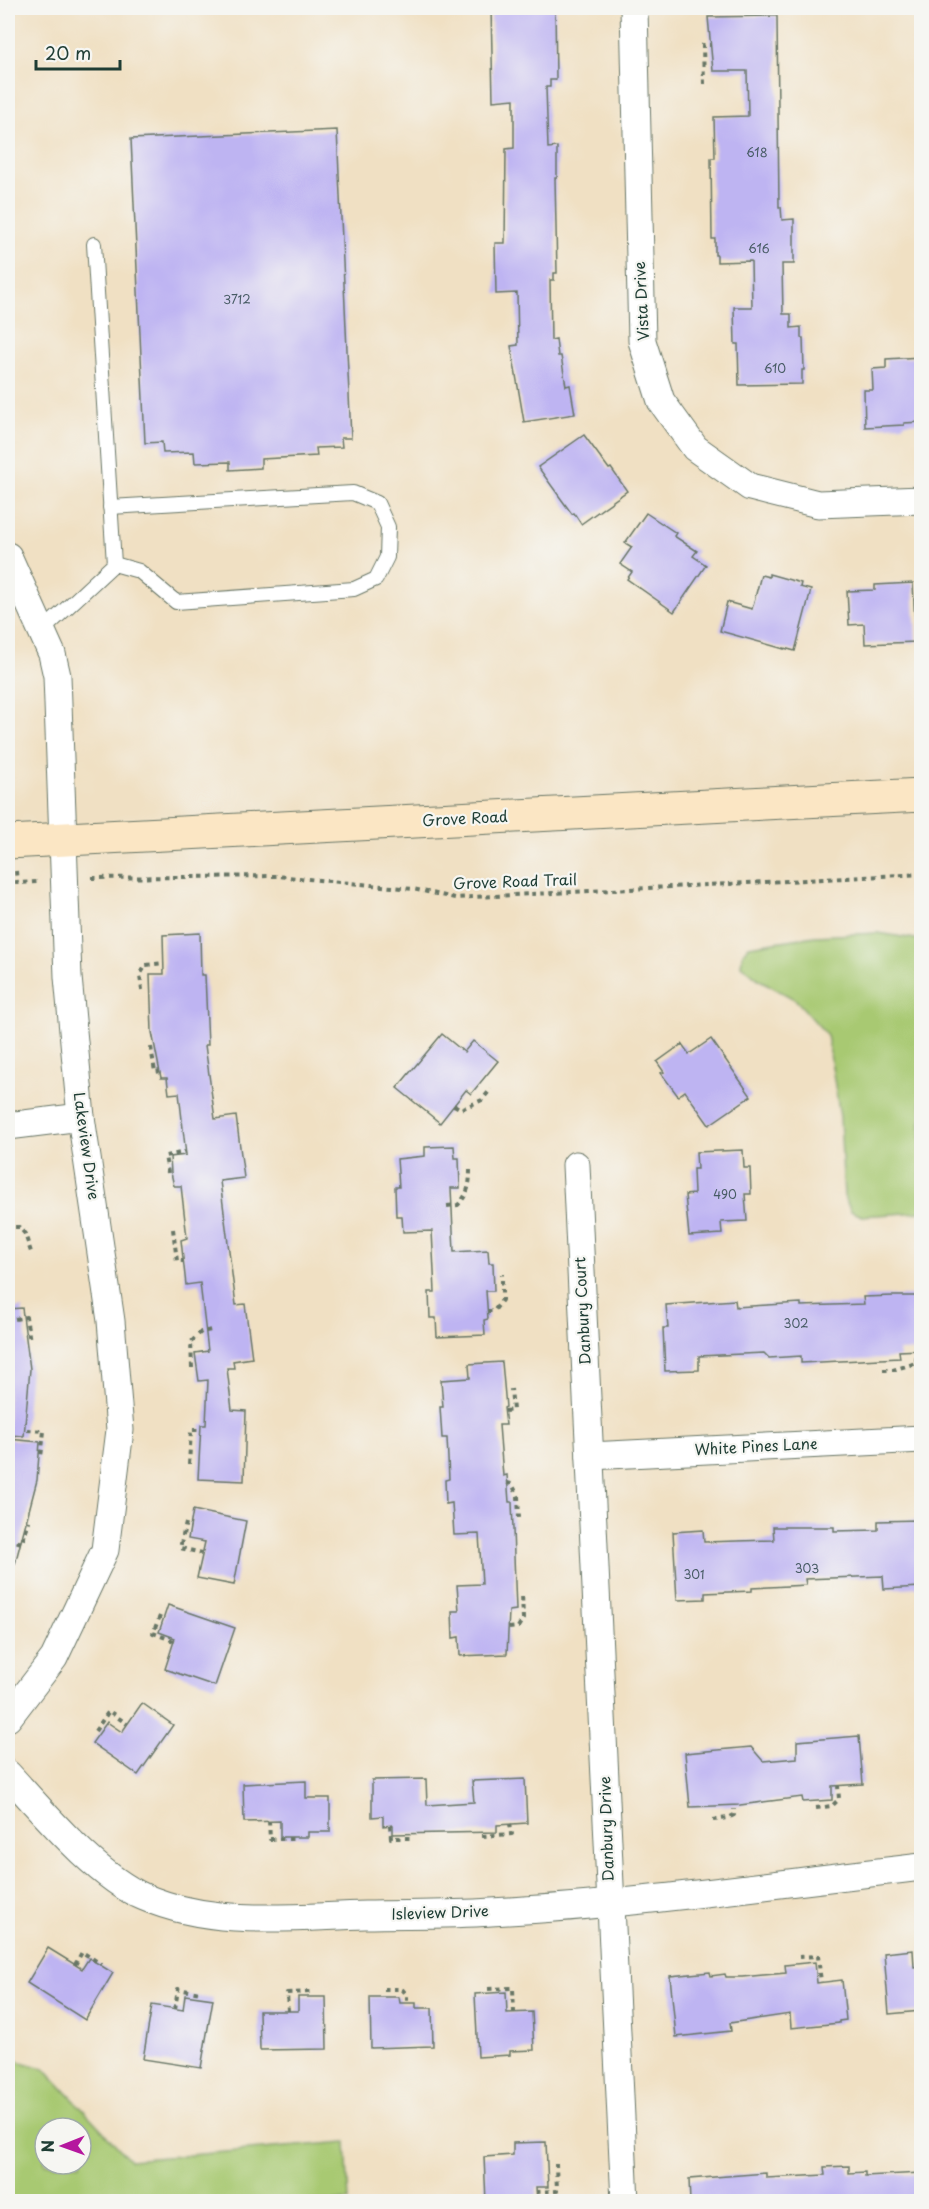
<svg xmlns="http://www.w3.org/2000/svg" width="929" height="2209" font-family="'Playpen Sans',sans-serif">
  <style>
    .green { fill: #a8c972; stroke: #648353; stroke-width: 1.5; fill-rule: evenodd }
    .building { fill: #beb4f2 }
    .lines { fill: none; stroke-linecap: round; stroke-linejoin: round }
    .lane-casing { stroke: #687666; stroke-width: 16 }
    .street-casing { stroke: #687666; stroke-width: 29 }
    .secondary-casing { stroke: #687666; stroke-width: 35 }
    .path { stroke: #687666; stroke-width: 4; stroke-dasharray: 4.5 4.5; stroke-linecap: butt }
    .lane { stroke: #fff; stroke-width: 14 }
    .street { stroke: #fff; stroke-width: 27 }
    .secondary { stroke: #fbe6c4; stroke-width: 33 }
    .labels { text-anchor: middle; stroke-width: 4.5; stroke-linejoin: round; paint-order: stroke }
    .number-label { font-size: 12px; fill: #475b64 }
    .street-label { font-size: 15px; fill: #1f3d34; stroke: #f6f6f2 }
  </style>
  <rect width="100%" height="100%" fill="#f6f6f2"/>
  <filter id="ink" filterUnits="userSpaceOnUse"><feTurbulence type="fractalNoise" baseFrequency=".0167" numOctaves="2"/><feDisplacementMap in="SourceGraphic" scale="12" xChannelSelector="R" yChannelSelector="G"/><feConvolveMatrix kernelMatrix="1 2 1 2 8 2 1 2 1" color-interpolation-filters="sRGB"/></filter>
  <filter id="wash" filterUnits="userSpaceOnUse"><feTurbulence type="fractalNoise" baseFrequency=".008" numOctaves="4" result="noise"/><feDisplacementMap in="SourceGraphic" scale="24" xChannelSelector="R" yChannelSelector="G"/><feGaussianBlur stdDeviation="1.35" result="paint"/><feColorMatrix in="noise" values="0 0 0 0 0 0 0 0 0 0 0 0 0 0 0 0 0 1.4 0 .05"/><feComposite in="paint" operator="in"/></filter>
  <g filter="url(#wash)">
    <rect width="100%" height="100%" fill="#f0e0c3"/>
    <!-- green -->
    <g class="green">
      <polygon points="878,933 921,940 921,1212 862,1216 851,1211 844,1196 840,1117 827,1035 796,1000 760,980 741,965 743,953 749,946 815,936"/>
      <path d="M 8,2058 L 45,2069 L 130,2160 L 346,2142 L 349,2201 L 8,2201 ZM 45,2128 L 81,2128 L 81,2164 L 45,2164 Z"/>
    </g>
    <g id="blocks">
      <!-- building -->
      <g class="building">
        <polygon points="491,8 555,8 556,80 550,80 550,87 546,87 548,148 557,147 557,178 555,178 557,273 554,273 554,280 550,280 551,340 556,339 558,356 561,356 566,386 570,385 575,414 524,422 511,346 518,345 517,293 496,294 495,243 505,243 506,149 514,148 514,99 493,101"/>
        <polygon points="777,16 779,207 781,207 782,220 794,219 794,264 782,264 783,314 791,314 791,328 801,327 801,338 803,338 804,370 802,370 802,384 739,385 738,344 735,344 734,307 752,307 751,261 717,262 717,255 715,255 715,239 712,239 711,158 715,158 714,117 748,116 747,71 713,71 708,17"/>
        <polygon points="337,130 351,438 341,438 342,447 316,448 317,456 261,459 261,468 230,470 230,462 195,463 194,452 163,453 162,442 145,443 131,139"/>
        <polygon points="921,357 921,422 904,423 904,425 865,427 864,390 873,390 872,369 886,368 886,359"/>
        <polygon points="584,435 609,469 611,468 627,491 581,524 574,513 572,514 538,467"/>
        <polygon points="646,513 676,533 674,536 697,551 693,556 706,565 674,612 627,579 632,572 620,564 632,547 625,543"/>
        <polygon points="769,574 801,583 800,587 811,590 795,651 784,648 784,649 720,631 727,602 752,609 761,575 769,577"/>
        <polygon points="913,583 916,642 865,644 864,624 849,625 847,591 875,590 875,585"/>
        <polygon points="200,933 201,975 205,975 208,1045 205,1045 215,1119 236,1116 244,1178 220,1181 236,1305 245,1304 252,1358 233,1361 234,1368 227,1368 232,1410 246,1411 244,1481 198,1479 201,1425 206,1425 208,1380 199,1381 195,1353 208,1351 200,1283 186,1285 181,1240 187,1238 181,1186 174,1186 171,1173 170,1157 186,1155 179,1093 169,1094 167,1078 161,1078 152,1032 150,974 164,974 163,935"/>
        <polygon points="442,1034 464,1052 473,1041 498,1061 471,1094 466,1090 440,1123 397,1088"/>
        <polygon points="711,1039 751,1096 709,1125 685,1091 678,1096 661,1073 664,1072 657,1062 682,1044 689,1054"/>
        <polygon points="454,1146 455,1158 459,1158 460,1188 451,1188 454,1252 488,1250 489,1263 493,1263 494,1291 486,1291 488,1319 484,1320 485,1335 437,1337 436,1318 430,1318 429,1292 435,1292 432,1231 403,1232 402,1216 396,1216 395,1187 399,1187 397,1159 425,1156 425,1147"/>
        <polygon points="743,1150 744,1168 750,1168 751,1194 745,1194 747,1221 721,1222 722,1234 689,1236 685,1195 694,1194 693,1169 697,1169 696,1152"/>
        <polygon points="894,1296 921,1296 921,1350 899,1351 900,1358 801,1363 801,1356 769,1358 764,1353 699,1356 699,1370 665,1371 663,1328 668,1328 666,1305 735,1300 736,1307 801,1303 801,1306 864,1304 863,1297"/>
        <polygon points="22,1308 30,1369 24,1436 8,1435 8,1309"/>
        <polygon points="502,1362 506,1407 504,1408 506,1425 499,1425 503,1476 507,1475 509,1502 512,1502 516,1610 509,1611 507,1654 460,1656 459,1637 453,1638 452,1611 459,1611 457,1585 482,1584 479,1534 454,1535 452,1503 446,1504 445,1480 449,1479 447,1438 442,1438 440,1407 443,1407 441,1380 470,1378 469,1364"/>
        <polygon points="8,1439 40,1442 37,1480 15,1564 8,1563"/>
        <polygon points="193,1510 246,1521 234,1585 197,1578 205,1542 188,1539"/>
        <polygon points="919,1520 919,1525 921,1525 921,1587 884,1589 883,1576 805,1579 806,1585 752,1588 752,1591 705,1593 705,1599 677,1600 673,1532 703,1530 704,1542 774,1540 773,1527 834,1527 834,1531 878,1530 878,1521"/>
        <polygon points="168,1605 235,1628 215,1686 165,1669 175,1638 159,1632"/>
        <polygon points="142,1703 173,1725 138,1775 92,1743 107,1722 122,1732"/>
        <polygon points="859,1736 863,1784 832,1786 832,1800 803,1802 802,1797 740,1805 690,1807 685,1753 751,1747 763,1761 797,1758 797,1741"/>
        <polygon points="426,1779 427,1805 474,1802 472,1781 525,1779 527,1823 497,1825 497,1832 393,1834 393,1825 383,1826 383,1816 372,1817 372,1780"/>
        <polygon points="306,1781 306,1798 330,1798 330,1832 308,1832 308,1837 280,1837 280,1821 244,1822 243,1784"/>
        <polygon points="48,1948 82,1969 89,1958 113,1973 85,2020 27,1983"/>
        <polygon points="913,1950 914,1967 921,1966 921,2011 889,2014 884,1953"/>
        <polygon points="815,1962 817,1983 842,1980 846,2020 839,2021 839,2023 791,2028 790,2014 730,2023 731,2031 676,2037 670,1976 710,1972 711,1976 725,1974 726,1977 742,1977 786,1973 785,1965"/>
        <polygon points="506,1992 507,2013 532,2012 534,2050 510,2051 510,2055 478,2057 475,1994"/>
        <polygon points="185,1995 213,1999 201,2068 143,2059 152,2005 183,2010"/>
        <polygon points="298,1997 326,1997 327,2049 260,2050 259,2011 298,2011"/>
        <polygon points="370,1997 399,1997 400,2003 416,2003 416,2008 432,2008 433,2046 371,2048"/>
        <polygon points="546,2142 548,2187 536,2187 537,2202 486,2202 484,2157 513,2155 513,2143"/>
        <polygon points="849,2166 849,2173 865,2172 865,2176 921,2173 921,2202 690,2202 689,2179 766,2173 766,2178 825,2175 824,2167"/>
      </g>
    </g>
  </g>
  <g filter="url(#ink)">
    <use href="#blocks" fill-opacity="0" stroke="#687666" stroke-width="1.5"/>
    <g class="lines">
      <!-- lane casing -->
      <g class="lane-casing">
        <g id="lane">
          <polyline points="94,244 114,564"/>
          <polyline points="110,507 353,493 377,503 388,527 387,557 376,579 354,589 176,602 139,571 114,564"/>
          <polyline points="41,632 114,564"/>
        </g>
      </g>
      <!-- street casing -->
      <g class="street-casing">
        <g id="street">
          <polyline points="634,8 642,341 661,401 695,448 750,487 818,504 922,500"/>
          <polyline points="8,556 52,654 57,676 68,977 81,1117 111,1321 120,1430 105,1550 54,1658 8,1718"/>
          <polyline points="8,1126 81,1117"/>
          <polyline points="576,1165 625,2202"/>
          <polyline points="590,1456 922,1439"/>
          <path d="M 8,1774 C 44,1813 96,1876 144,1897 C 214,1927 291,1917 365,1915 C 407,1914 449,1915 491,1912 C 635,1905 778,1883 922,1867"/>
        </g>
      </g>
      <!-- secondary casing -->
      <g class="secondary-casing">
        <polyline id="secondary" points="8,842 922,795"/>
      </g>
      <!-- path -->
      <g class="path">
        <polyline points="704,84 703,45 710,45"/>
        <polyline points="8,766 10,771 13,813"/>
        <polyline points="16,871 17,883 37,882"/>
        <polyline points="92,878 277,876 413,889 455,898 922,874"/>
        <polyline points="142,990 140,975 146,965 164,963"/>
        <polyline points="151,1047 155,1072 160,1071"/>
        <polyline points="454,1105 461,1109 482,1100 491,1089"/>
        <polyline points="168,1173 165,1156 186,1152"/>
        <path d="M 447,1206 L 458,1205 C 468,1194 470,1185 470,1170"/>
        <polyline points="15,1227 19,1227 25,1234 31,1252"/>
        <polyline points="173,1229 177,1261 183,1261"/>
        <polyline points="487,1311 494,1311 502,1300 502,1274"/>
        <polyline points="15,1319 26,1317 30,1341"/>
        <polyline points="192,1368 191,1342 201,1332 212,1330"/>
        <polyline points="883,1370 893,1370 916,1363 917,1350"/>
        <polyline points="505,1411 513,1410 511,1389"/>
        <polyline points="27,1430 44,1431 41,1457"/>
        <polyline points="189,1464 191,1430 201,1430"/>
        <polyline points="507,1483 512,1484 518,1496 519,1518"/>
        <polyline points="186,1523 180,1548 202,1553"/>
        <polyline points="8,1539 22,1543 29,1521"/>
        <polyline points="160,1616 153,1633 174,1641"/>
        <polyline points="509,1628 518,1627 523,1619 522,1593"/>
        <polyline points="95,1731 109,1711 127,1724"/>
        <polyline points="816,1808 832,1806 839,1799 838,1786"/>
        <polyline points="713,1820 728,1818 734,1815 734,1809"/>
        <polyline points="269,1821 270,1839 294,1839"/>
        <polyline points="390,1825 391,1838 410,1838"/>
        <polyline points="482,1836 512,1834 510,1824"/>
        <polyline points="799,1957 818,1956 821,1982"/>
        <polyline points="75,1965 82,1952 101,1964"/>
        <polyline points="384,1989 402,1989 407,1995 407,2003"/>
        <polyline points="488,1989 513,1988 514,2012"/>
        <polyline points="175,2009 178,1989 200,1993"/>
        <polyline points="288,2011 287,1993 311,1992"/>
        <polyline points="536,2192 557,2191 556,2164"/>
      </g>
      <!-- lane -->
      <use href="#lane" class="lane"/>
      <!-- street -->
      <use href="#street" class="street"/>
      <!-- secondary -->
      <use href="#secondary" class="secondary"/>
    </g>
  </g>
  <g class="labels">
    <!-- number labels -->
    <g class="number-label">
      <text x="757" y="157">618</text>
      <text x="759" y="253">616</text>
      <text x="237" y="304">3712</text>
      <text x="775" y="373">610</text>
      <text x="725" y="1199">490</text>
      <text x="796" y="1328">302</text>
      <text x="807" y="1573">303</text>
      <text x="694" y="1579">301</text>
    </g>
    <!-- street labels -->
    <g class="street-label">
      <text transform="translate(642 301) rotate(-93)" y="5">Vista Drive</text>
      <text transform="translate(465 819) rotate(-3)" y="5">Grove Road</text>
      <text transform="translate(515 882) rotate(-2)" y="5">Grove Road Trail</text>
      <text transform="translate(86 1146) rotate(82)" y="5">Lakeview Drive</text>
      <text transform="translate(583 1311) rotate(-93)" y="5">Danbury Court</text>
      <text transform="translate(756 1447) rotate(-3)" y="5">White Pines Lane</text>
      <text transform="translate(607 1829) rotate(-92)" y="5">Danbury Drive</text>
      <text transform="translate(440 1913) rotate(-2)" y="5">Isleview Drive</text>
    </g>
  </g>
  <!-- margin -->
  <rect width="929" height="2209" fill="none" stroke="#f6f6f2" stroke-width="30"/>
  <!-- north arrow -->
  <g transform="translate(63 2146) rotate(269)"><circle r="28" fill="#f6f6f2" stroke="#a0aca6" stroke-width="1.5"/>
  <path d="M0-4.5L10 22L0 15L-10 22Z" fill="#b5179e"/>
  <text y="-9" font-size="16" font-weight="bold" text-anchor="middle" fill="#1f3d34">N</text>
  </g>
  <!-- scale -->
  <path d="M36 60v9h84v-9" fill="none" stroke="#1f3d34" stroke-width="3"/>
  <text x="45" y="60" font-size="18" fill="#1f3d34" stroke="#f6f6f2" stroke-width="4.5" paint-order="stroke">20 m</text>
</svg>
